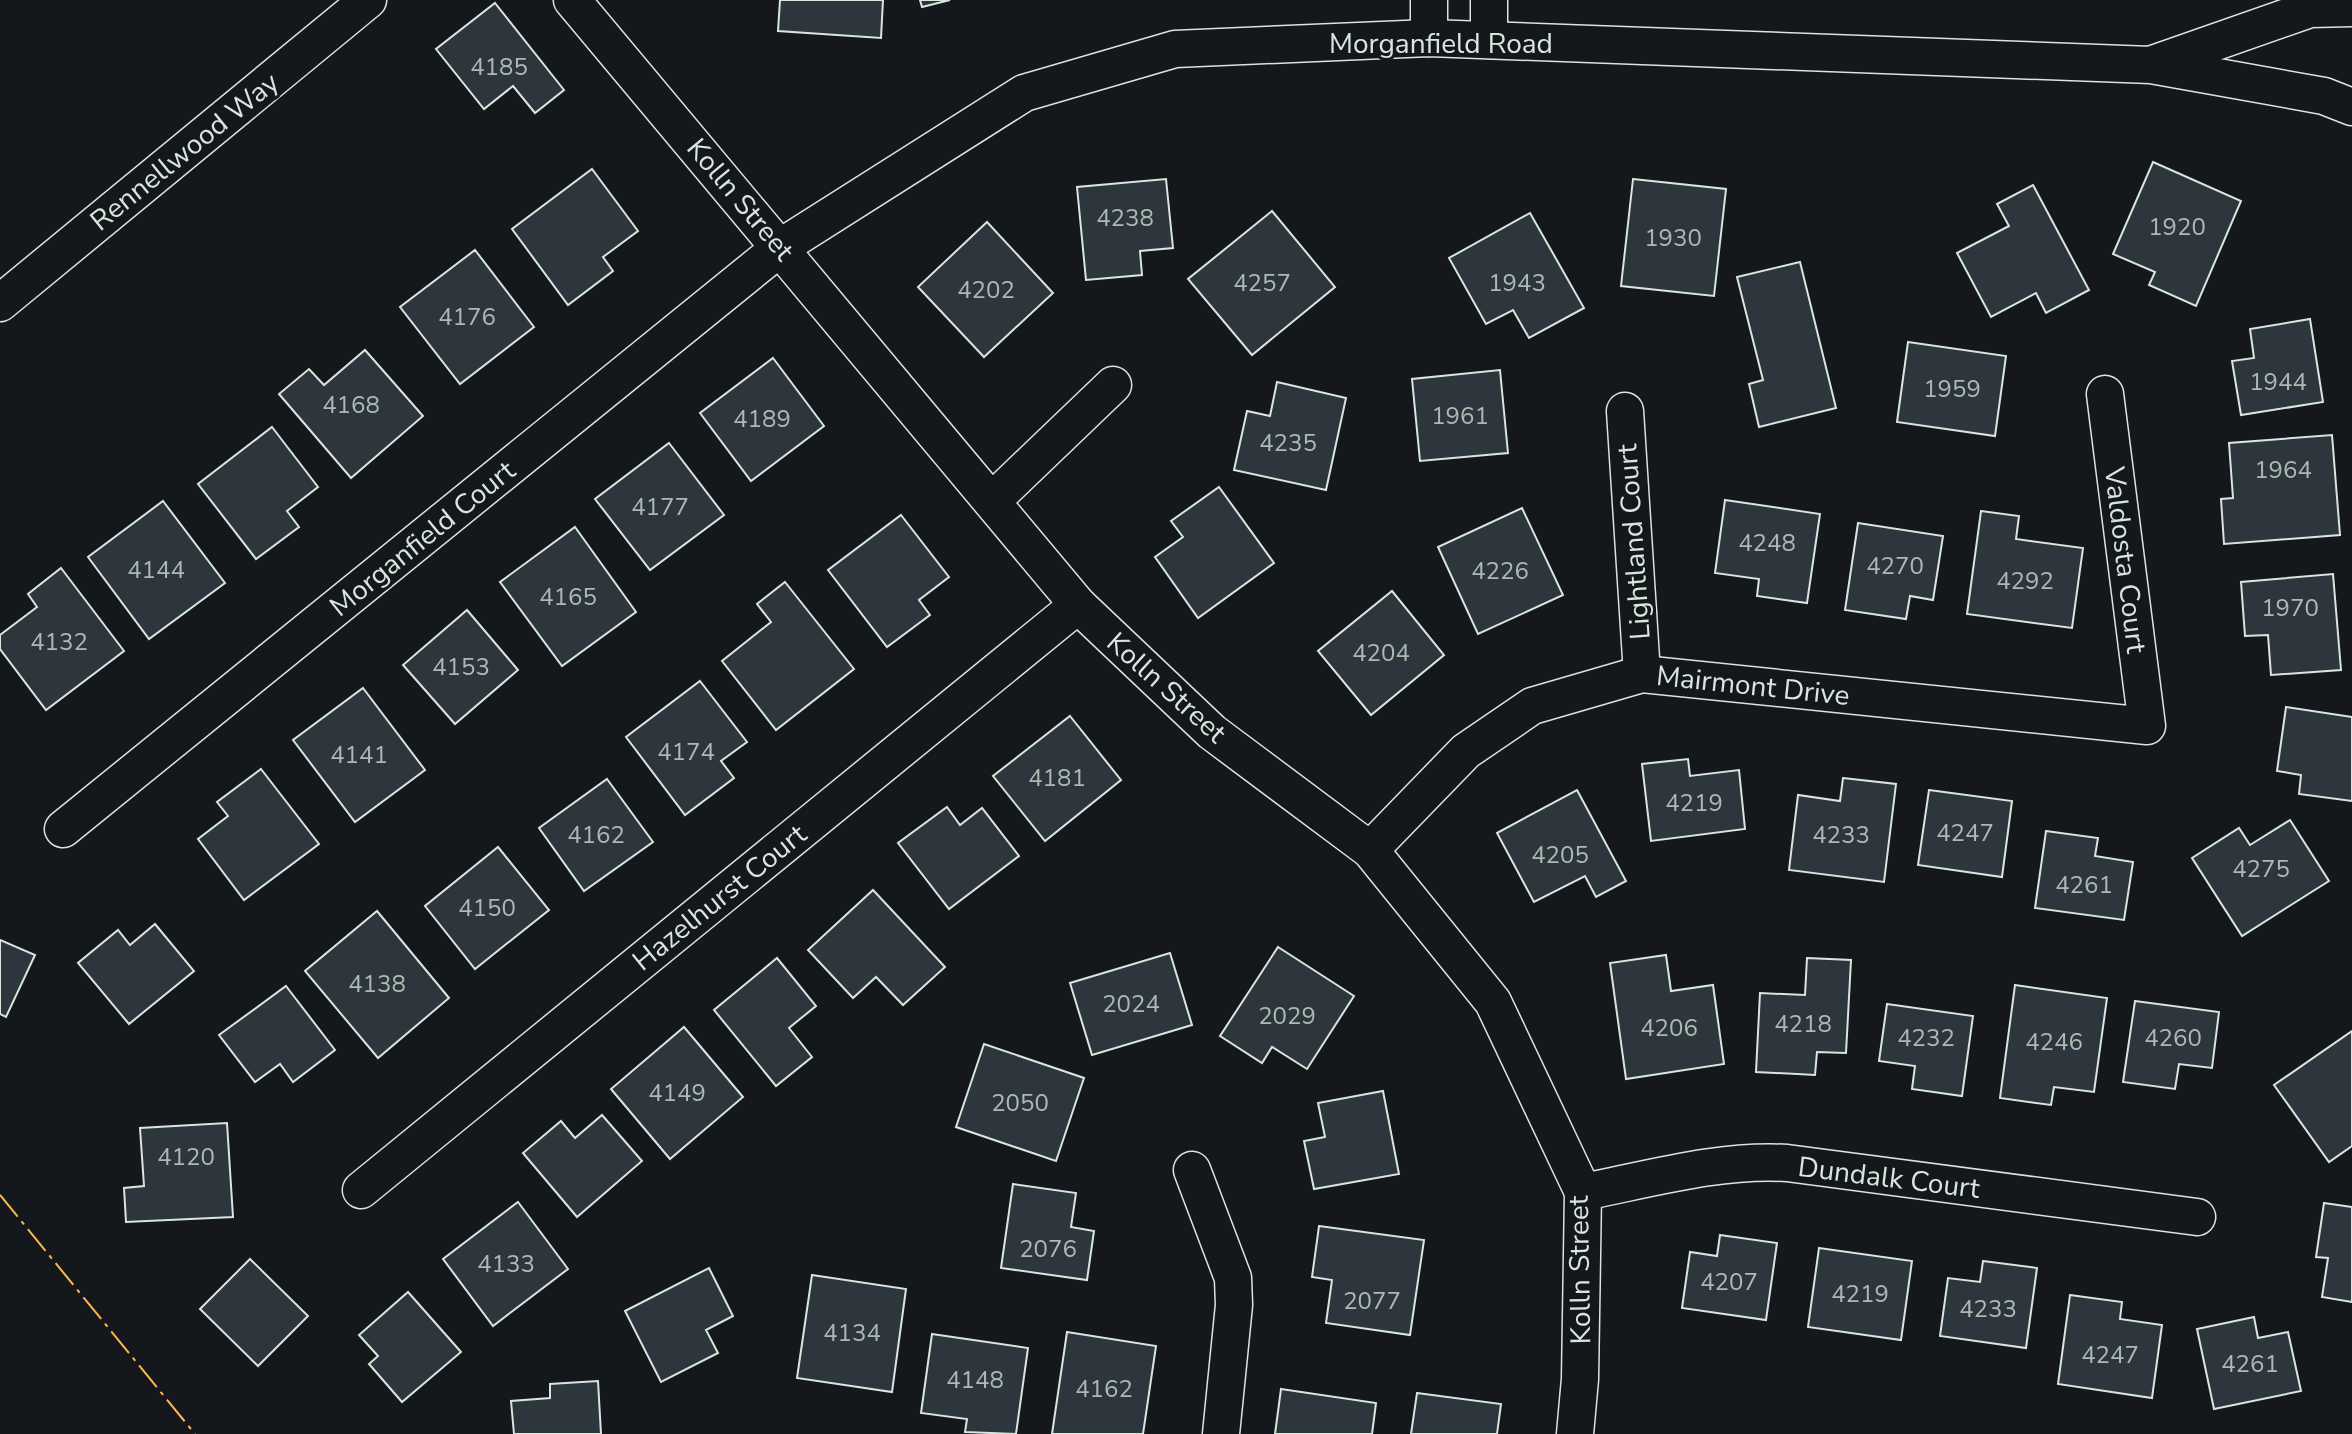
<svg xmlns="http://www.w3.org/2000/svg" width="2352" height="1434" font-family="'Nunito Sans',sans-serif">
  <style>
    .building { fill: #2c363c; stroke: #d8e6dc; stroke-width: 2 }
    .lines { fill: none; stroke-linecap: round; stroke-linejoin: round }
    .minor-casing { stroke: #d8e6dc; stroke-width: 39 }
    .minor { stroke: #14181c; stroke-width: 36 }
    .power { stroke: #ffb74d; stroke-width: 2; stroke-dasharray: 28 6 4 6; stroke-linecap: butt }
    .labels { text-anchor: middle; stroke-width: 6; stroke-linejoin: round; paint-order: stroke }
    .number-label { font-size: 24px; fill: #adbab4 }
    .street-label { font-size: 28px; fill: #d8e6dc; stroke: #14181c }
  </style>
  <rect width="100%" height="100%" fill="#14181c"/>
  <!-- building -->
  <g class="building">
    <polygon points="780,0 883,0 881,38 778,31"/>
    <polygon points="920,0 950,0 922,7"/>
    <polygon points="495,3 564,90 535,113 513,86 484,109 436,49"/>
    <polygon points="2153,162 2241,201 2196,306 2149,285 2155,272 2113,254"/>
    <polygon points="592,169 638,231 603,257 613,271 568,305 512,229"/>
    <polygon points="1166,179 1173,248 1140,251 1142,275 1086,280 1077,187"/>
    <polygon points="1633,179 1726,189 1714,296 1621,286"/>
    <polygon points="2033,185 2089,290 2046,313 2036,293 1991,317 1957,253 2009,226 1997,204"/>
    <polygon points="1272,211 1335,287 1252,355 1188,279"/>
    <polygon points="1530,213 1584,308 1529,338 1513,310 1486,324 1449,258"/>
    <polygon points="987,222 1053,293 984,357 918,287"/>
    <polygon points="475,250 534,327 460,384 400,307"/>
    <polygon points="1800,262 1836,408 1759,427 1749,384 1763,380 1737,277"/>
    <polygon points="2310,319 2323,402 2241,415 2232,361 2254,358 2250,329"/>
    <polygon points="1908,342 2006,356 1995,436 1897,422"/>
    <polygon points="365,350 423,416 351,478 279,394 309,369 324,385"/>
    <polygon points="773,358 824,426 751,481 700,413"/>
    <polygon points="1500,370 1508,453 1420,461 1412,379"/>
    <polygon points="1277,382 1346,398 1326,490 1234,470 1247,411 1270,416"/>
    <polygon points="272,427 318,487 287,511 299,527 256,559 198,484"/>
    <polygon points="2332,435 2340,535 2224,544 2221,499 2233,498 2229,443"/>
    <polygon points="669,443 724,515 650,570 595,499"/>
    <polygon points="1219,487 1274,563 1198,618 1155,557 1183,537 1171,521"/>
    <polygon points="1725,500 1820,514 1807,603 1757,596 1759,579 1715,573"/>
    <polygon points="163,501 225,583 149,639 88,557"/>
    <polygon points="1522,508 1563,595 1478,634 1438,547"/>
    <polygon points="1981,511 2019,516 2016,539 2083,548 2072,628 1967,614"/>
    <polygon points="901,515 949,577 919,600 930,615 887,647 828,570"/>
    <polygon points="1858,523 1943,536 1933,600 1910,596 1906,619 1845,610"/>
    <polygon points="575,527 636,612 562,666 500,582"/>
    <polygon points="61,568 124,651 46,710 0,649 0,635 37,607 28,594"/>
    <polygon points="2333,574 2341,670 2271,675 2268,635 2245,636 2241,582"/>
    <polygon points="785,582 854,669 776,730 722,661 771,622 757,604"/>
    <polygon points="1392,591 1444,655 1371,715 1318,651"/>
    <polygon points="467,610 518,670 455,724 403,665"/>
    <polygon points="700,681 747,742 721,761 734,778 685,815 626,737"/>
    <polygon points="363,688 425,770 355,822 293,740"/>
    <polygon points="2286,707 2352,717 2352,801 2299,794 2301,775 2277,771"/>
    <polygon points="1070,716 1121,780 1045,841 993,776"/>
    <polygon points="1688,759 1690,776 1739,770 1745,829 1651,841 1642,764"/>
    <polygon points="261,769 319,844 244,900 198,839 228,816 217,802"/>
    <polygon points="1843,778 1896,784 1884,882 1789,870 1798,795 1840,801"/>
    <polygon points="607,779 653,842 584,891 539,828"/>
    <polygon points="1577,790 1626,881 1596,897 1585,876 1534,902 1497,833"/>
    <polygon points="1929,790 2012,801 2002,877 1918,865"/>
    <polygon points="947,807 960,825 982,808 1019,856 949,909 898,843"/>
    <polygon points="2290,820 2329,881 2242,936 2192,858 2239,828 2250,845"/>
    <polygon points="2046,831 2098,838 2095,856 2133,862 2124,920 2035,908"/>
    <polygon points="498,847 549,910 475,969 425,906"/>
    <polygon points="873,890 945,967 903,1005 876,977 853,998 808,950"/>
    <polygon points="377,911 449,998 378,1058 305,971"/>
    <polygon points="155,924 194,971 129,1024 78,963 118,930 130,945"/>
    <polygon points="0,940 35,955 6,1017 0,1014"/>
    <polygon points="1278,947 1354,996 1307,1069 1272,1047 1262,1063 1220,1036"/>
    <polygon points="1170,953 1192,1025 1092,1055 1070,983"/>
    <polygon points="1666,955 1671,991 1713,985 1724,1064 1626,1079 1610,963"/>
    <polygon points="777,958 816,1006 789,1028 812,1057 776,1086 714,1010"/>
    <polygon points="1807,958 1851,960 1846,1053 1817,1052 1815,1075 1756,1072 1760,993 1805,995"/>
    <polygon points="2015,985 2107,998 2094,1092 2054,1087 2051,1105 2000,1098"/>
    <polygon points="286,986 335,1050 293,1082 280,1064 255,1082 219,1035"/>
    <polygon points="2135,1001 2219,1012 2212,1068 2179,1064 2175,1089 2123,1082"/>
    <polygon points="1887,1004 1973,1016 1962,1096 1912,1089 1915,1066 1879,1061"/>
    <polygon points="684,1027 743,1097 670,1159 611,1089"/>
    <polygon points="2352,1031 2352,1146 2329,1162 2274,1085"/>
    <polygon points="984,1044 1084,1078 1056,1161 956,1127"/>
    <polygon points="1383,1091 1399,1174 1314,1189 1304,1141 1325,1137 1318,1103"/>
    <polygon points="602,1115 642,1161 577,1217 523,1153 561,1121 575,1138"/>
    <polygon points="227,1123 233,1217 126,1222 124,1188 144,1186 140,1128"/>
    <polygon points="1013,1184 1076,1193 1071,1227 1094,1231 1087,1280 1001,1268"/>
    <polygon points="518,1202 568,1269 493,1326 443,1259"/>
    <polygon points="2324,1203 2352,1207 2352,1302 2322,1297 2328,1258 2316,1257"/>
    <polygon points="1319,1226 1424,1240 1410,1335 1326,1323 1332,1280 1312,1277"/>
    <polygon points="1720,1235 1777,1243 1766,1320 1682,1308 1690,1252 1717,1256"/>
    <polygon points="1819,1248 1912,1261 1901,1340 1808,1327"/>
    <polygon points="250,1259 308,1316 258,1366 200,1309"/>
    <polygon points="1983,1261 2037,1268 2026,1348 1940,1336 1948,1278 1980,1282"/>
    <polygon points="709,1268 733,1316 706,1330 718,1353 661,1382 625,1311"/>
    <polygon points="812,1275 906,1289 892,1392 797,1378"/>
    <polygon points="408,1292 461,1352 402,1402 369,1364 378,1356 359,1335"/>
    <polygon points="2070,1295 2122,1302 2120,1319 2162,1325 2152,1398 2058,1384"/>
    <polygon points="2254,1317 2258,1338 2288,1332 2301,1391 2214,1409 2197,1329"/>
    <polygon points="1067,1332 1156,1346 1143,1434 1052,1434"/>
    <polygon points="932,1334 1028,1348 1016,1434 965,1432 967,1419 921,1413"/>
    <polygon points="598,1381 601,1434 514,1434 511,1401 550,1398 550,1384"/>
    <polygon points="1281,1389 1376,1403 1372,1434 1275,1434"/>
    <polygon points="1417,1393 1501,1404 1497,1434 1411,1434"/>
  </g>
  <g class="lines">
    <!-- minor casing -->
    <g class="minor-casing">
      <g id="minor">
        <polyline points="572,0 1078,605 1212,732 1370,850 1493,1002 1583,1192 1580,1379 1575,1434"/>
        <polyline points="1429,38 1429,0"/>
        <polyline points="1489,40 1489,0"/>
        <polyline points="2153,64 2310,9 2352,8"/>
        <polyline points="0,303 368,0"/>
        <polyline points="1625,411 1642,674"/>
        <polyline points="993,500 1113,385"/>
        <polyline points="63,829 781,247 1024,93 1175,49 1429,38 2151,65 2324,96 2352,107"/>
        <polyline points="1370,850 1466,751 1532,706 1642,674 2147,726 2105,394"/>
        <polyline points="1192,1170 1233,1278 1234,1305 1221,1434"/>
        <polyline points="361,1190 1078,605"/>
        <path d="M 1583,1192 C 1650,1179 1718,1159 1787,1163 L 2197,1217"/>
      </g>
    </g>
    <!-- minor -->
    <use href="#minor" class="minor"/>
    <!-- power -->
    <polyline class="power" points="0,1195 195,1434"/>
  </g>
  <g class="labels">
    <!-- number labels -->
    <g class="number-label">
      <text x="499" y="75">4185</text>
      <text x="1125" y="226">4238</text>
      <text x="2177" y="235">1920</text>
      <text x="1673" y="246">1930</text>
      <text x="1262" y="291">4257</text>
      <text x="1517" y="291">1943</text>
      <text x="986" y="298">4202</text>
      <text x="467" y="325">4176</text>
      <text x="2278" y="390">1944</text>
      <text x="1952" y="397">1959</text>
      <text x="351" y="413">4168</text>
      <text x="1460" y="424">1961</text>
      <text x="762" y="427">4189</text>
      <text x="1288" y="451">4235</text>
      <text x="2283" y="478">1964</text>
      <text x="660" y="515">4177</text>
      <text x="1767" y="551">4248</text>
      <text x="1895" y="574">4270</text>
      <text x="156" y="578">4144</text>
      <text x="1500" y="579">4226</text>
      <text x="2025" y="589">4292</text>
      <text x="568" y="605">4165</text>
      <text x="2290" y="616">1970</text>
      <text x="59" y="650">4132</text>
      <text x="1381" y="661">4204</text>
      <text x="461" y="675">4153</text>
      <text x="686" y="760">4174</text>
      <text x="359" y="763">4141</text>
      <text x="1057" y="786">4181</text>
      <text x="1694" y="811">4219</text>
      <text x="1965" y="841">4247</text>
      <text x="596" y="843">4162</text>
      <text x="1841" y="843">4233</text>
      <text x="1560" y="863">4205</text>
      <text x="2261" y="877">4275</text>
      <text x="2084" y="893">4261</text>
      <text x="487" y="916">4150</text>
      <text x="377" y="992">4138</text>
      <text x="1131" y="1012">2024</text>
      <text x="1287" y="1024">2029</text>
      <text x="1803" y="1032">4218</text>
      <text x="1669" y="1036">4206</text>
      <text x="1926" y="1046">4232</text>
      <text x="2173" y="1046">4260</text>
      <text x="2054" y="1050">4246</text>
      <text x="677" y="1101">4149</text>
      <text x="1020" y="1111">2050</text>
      <text x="186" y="1165">4120</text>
      <text x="1048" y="1257">2076</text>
      <text x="506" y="1272">4133</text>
      <text x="1729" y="1290">4207</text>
      <text x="1860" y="1302">4219</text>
      <text x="1372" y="1309">2077</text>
      <text x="1988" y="1317">4233</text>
      <text x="852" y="1341">4134</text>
      <text x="2110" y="1363">4247</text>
      <text x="2250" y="1372">4261</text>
      <text x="975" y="1388">4148</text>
      <text x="1104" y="1397">4162</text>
    </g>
    <!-- street labels -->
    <g class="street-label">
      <text x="1441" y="53">Morganfield Road</text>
      <text transform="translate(184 151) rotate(-39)" y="10">Rennellwood Way</text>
      <text transform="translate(741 199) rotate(50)" y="10">Kolln Street</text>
      <text transform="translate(422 538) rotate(-39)" y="10">Morganfield Court</text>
      <text transform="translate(1633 542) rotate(-94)" y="10">Lightland Court</text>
      <text transform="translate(2126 560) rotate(83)" y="10">Valdosta Court</text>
      <text transform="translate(1753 685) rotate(6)" y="10">Mairmont Drive</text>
      <text transform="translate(1167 687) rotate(42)" y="10">Kolln Street</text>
      <text transform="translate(719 897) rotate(-39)" y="10">Hazelhurst Court</text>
      <text transform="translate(1889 1177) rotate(7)" y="10">Dundalk Court</text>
      <text transform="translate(1579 1270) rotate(-91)" y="10">Kolln Street</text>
    </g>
  </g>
</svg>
